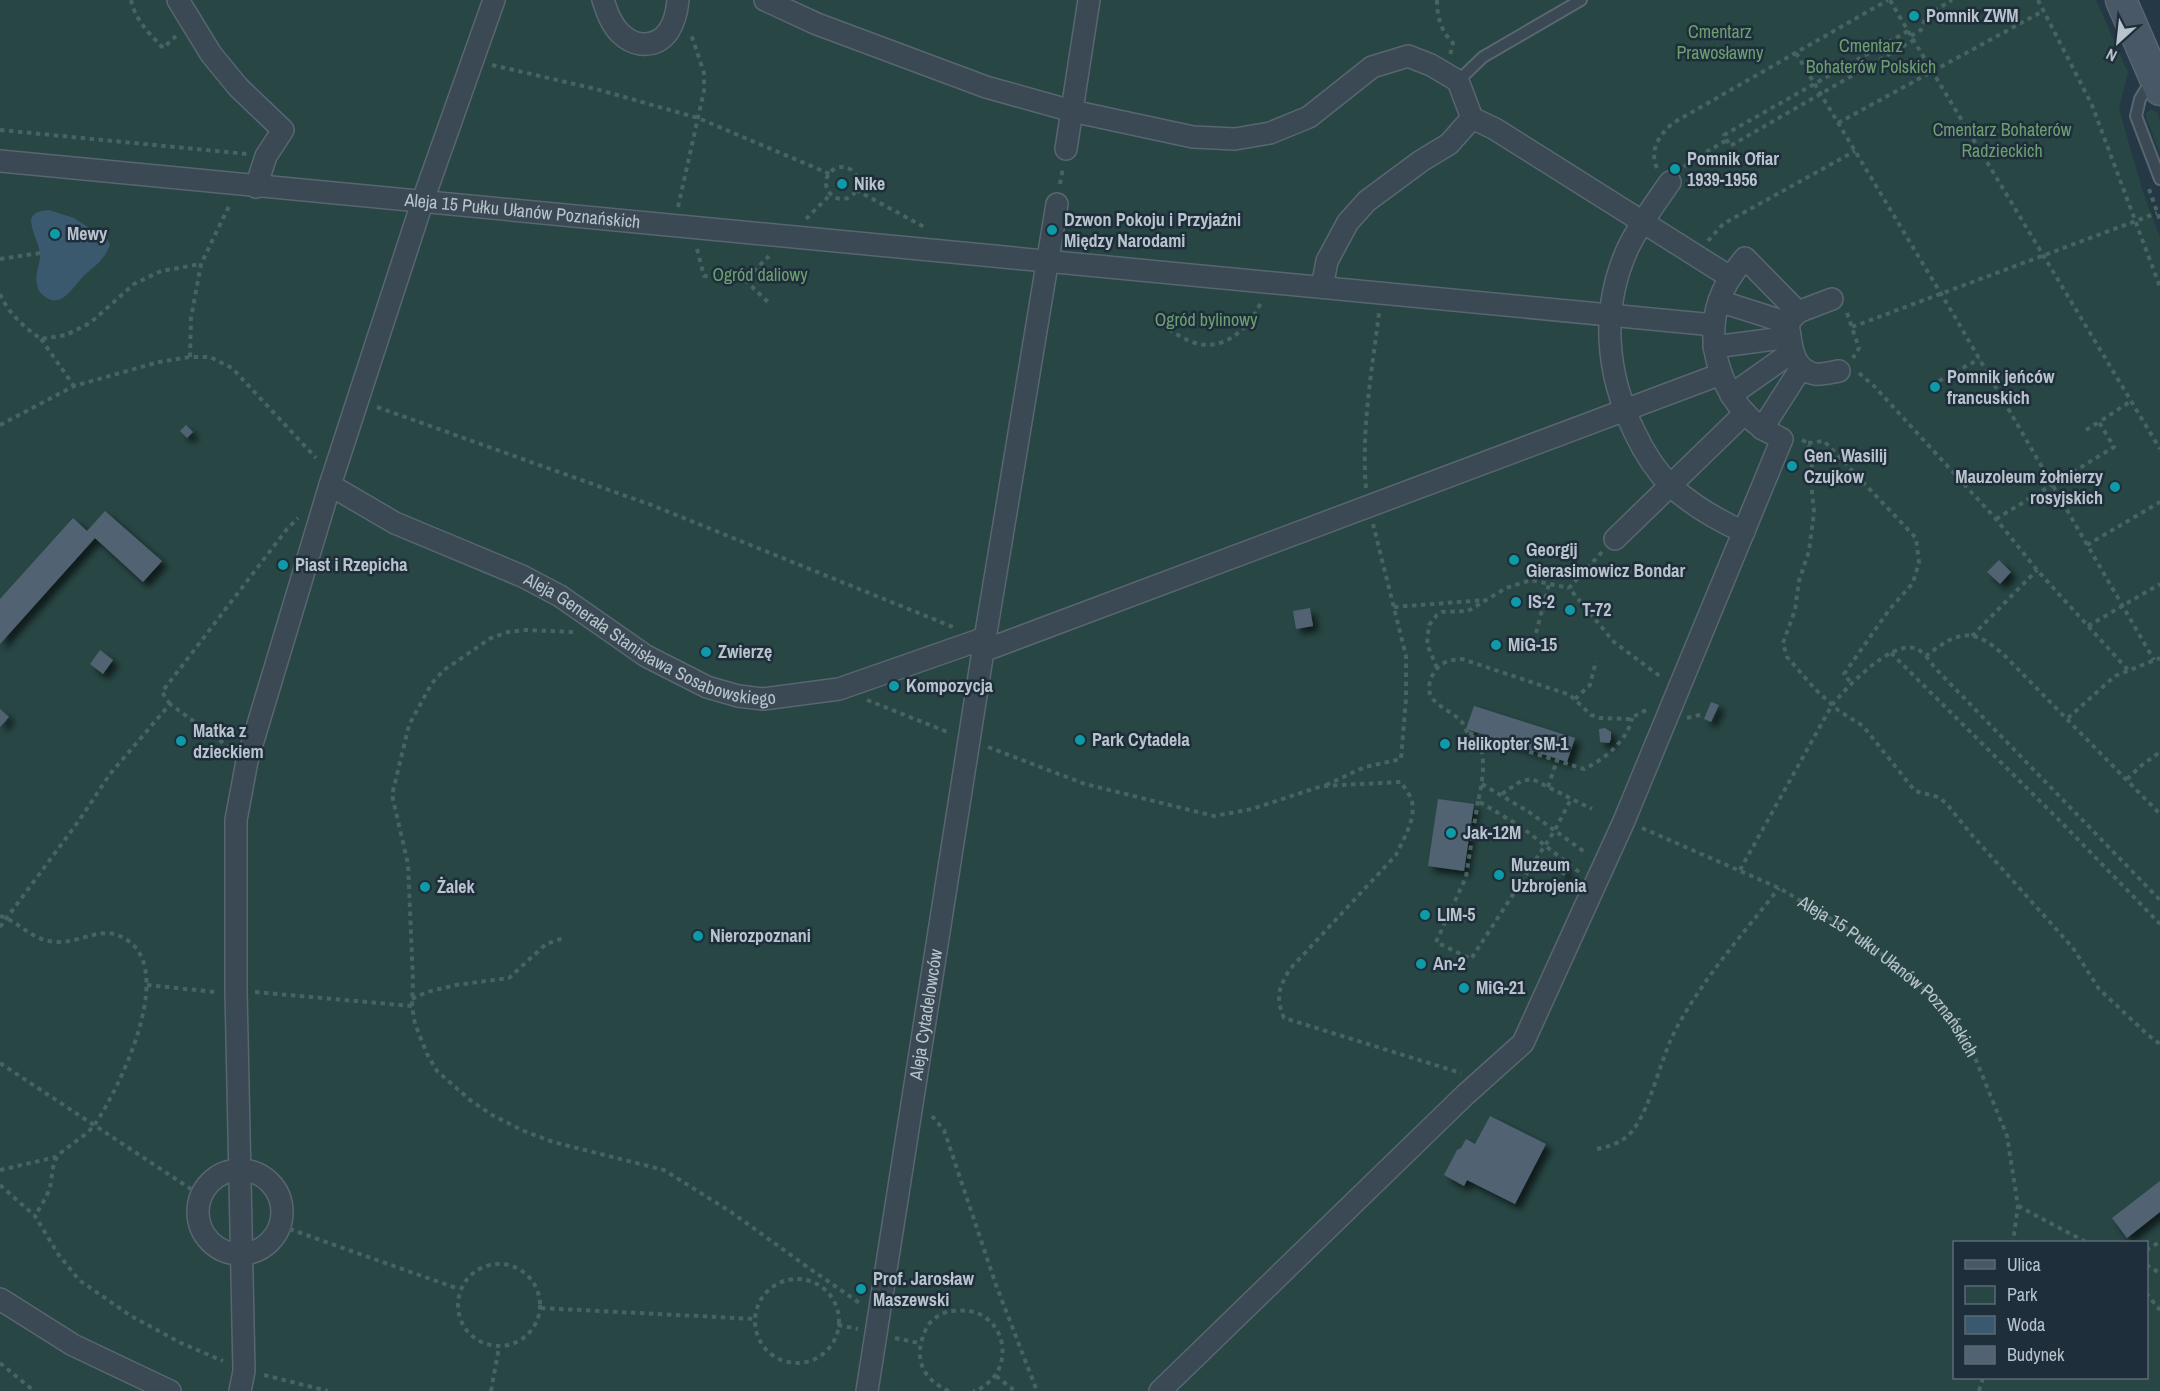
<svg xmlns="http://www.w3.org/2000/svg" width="2160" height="1391" font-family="'Archivo Narrow',sans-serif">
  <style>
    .green { fill: #274644; fill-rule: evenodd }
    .water { fill: #3a586e }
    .building { fill: #516372; filter: url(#shadow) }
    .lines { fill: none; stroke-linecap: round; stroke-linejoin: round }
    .lane-casing { stroke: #596671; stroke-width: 14 }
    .street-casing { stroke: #596671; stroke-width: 24 }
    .secondary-casing { stroke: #596671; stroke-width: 33 }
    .path { stroke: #486362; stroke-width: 4; stroke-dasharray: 4.5 4.5; stroke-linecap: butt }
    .lane { stroke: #3a4954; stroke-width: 10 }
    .street { stroke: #3a4954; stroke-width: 21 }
    .secondary { stroke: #485867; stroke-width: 30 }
    .culture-dot { fill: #0f9aa8; stroke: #1e2e3a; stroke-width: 2 }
    .labels { text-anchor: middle; stroke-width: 5; stroke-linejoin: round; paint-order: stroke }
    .poi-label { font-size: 18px; font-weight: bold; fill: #b8c3cd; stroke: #1e2e3a; text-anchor: start }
    .park-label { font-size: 18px; fill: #6da071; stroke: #1e2e3a }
    .street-label { font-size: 18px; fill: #b8c3cd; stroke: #1e2e3a }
  </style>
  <defs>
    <filter id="shadow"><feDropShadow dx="5.5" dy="5.5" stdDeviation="3" flood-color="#0009"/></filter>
  </defs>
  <rect width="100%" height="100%" fill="#253845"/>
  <!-- green -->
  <g class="green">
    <path d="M 0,0 L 2096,0 L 2128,72 L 2119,109 L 2143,192 L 2160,237 L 2160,1391 L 0,1391 ZM 1954,1242 L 2146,1242 L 2146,1378 L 1954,1378 Z"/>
    <polygon points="2151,109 2157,112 2160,120 2160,154 2146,117 2146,113"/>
  </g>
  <!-- water -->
  <path class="water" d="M 49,210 L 74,218 L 94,231 L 106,236 L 110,245 C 101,266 93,265 80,280 C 71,290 60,309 44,296 C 40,293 38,290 37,285 C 34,274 41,263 40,253 C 39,244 28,224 32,217 C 35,211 43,211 49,210 Z"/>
  <!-- building -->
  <g class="building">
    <polygon points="186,425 193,432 187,438 180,431"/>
    <polygon points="105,511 162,561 143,582 95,538 0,644 0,599 73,518 87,531"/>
    <polygon points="1999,560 2011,572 2000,584 1987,572"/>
    <polygon points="1310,608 1313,626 1296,629 1293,611"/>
    <polygon points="100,650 113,660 103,674 90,664"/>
    <polygon points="1711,702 1719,705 1711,722 1704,719"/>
    <polygon points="1474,706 1575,738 1567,762 1466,729"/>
    <polygon points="0,709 9,717 0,727"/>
    <polygon points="1605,728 1611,732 1611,739 1609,743 1600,742 1599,729"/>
    <polygon points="1438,799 1474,804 1464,871 1428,866"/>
    <polygon points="1561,866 1568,870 1564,876 1557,871"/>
    <polygon points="1490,1116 1546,1144 1515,1204 1467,1180 1464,1186 1444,1175 1457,1150 1461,1148 1466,1139 1475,1144"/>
    <polygon points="2160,1181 2160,1212 2127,1238 2112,1218"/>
  </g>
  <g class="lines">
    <!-- lane casing -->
    <g class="lane-casing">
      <g id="lane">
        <polyline points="1458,81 1483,57 1581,0"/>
        <polyline points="2151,81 2140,99 2136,116 2160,179"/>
      </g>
    </g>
    <!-- street casing -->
    <g class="street-casing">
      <g id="street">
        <polyline points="178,0 211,54 238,87 283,130 266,156 256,187"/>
        <path d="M 603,0 C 607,12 611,24 620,33 C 625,38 633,43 641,44 C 667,46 676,22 678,0"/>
        <polyline points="765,0 817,24 986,87 1072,111 1193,137 1235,139 1270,133 1309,117 1372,67 1408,56 1431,65 1458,81 1472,118 1495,129 1730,277"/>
        <polyline points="1066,149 1089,0"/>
        <path id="s2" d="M 0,161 L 1714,325"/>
        <path d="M 1670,182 C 1655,204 1639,225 1628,248 C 1600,309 1606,374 1635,433 C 1644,452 1656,471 1671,486 C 1693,506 1717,520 1744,532"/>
        <polyline points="1322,287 1327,261 1348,222 1367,201 1421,161 1449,144 1472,118"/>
        <path d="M 1832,299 L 1798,312 L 1788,323 C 1791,341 1791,370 1815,374 C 1822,375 1832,372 1839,371"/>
        <polyline points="1719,301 1788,323"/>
        <polyline points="1714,347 1790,337"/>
        <polyline points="1731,395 1792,352"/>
        <polyline points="1762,429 1801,368"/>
        <path id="s3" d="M 330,485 L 395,523 L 522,576 L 560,596 L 646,656 L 707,687 L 738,696 L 763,699 L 839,689 L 985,638"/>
        <polyline points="1615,539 1745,413"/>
        <polyline points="983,651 1721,374"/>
        <circle cx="240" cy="1212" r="42"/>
        <polyline points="0,1299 73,1345 170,1391"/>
        <polyline points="240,1391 244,1371 236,990 236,820 247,761 330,485 422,203 494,0"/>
        <path id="s4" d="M 867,1391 L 983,651 L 1057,204"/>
        <path d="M 1160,1391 L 1465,1095 L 1523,1043 L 1624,821 L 1782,439 C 1775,435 1768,432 1762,428 C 1723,400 1704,346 1719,301 C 1724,285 1734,271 1745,258 L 1798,312"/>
      </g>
    </g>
    <!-- secondary casing -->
    <g class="secondary-casing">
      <polyline id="secondary" points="2121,0 2160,90"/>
    </g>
    <!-- path -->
    <g class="path">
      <path d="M 131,0 C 135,20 149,33 163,48 L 176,36"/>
      <path d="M 1437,0 C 1437,17 1441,31 1453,43 L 1450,55"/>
      <polyline points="1890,0 1908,31 1724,135 1730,146 1914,40"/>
      <polyline points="2038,0 2092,105 2160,287"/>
      <polyline points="1908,31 2160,449"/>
      <polyline points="1911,36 1921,30 1926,16 1952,0"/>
      <polyline points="1796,53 1955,317 2154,660"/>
      <polyline points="492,65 596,89 698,118 830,174"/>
      <polyline points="1838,123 2043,11"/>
      <polyline points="0,130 247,154"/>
      <polyline points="1684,167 1690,161 1727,140"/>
      <circle cx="842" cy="183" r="16"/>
      <path d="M 1657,168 C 1649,150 1659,135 1673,123 L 1888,0"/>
      <polyline points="1060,184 1063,168"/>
      <polyline points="2149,189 2160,220"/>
      <polyline points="856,190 926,228"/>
      <polyline points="678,207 704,91 704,73 691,34"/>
      <polyline points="806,219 831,194"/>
      <polyline points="1708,241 1723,224 1855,151"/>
      <polyline points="697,249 704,276 745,280 769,256"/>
      <polyline points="0,259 40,253"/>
      <polyline points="745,280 769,303"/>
      <path d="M 0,294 C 8,313 24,327 41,339 L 66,335 L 90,323 L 134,284 L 161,271 L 201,264"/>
      <polyline points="1847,313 1859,348 1853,358"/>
      <path d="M 1154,319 C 1165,326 1177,336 1190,341 C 1221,355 1250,329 1262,300"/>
      <polyline points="1852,327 2157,213"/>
      <polyline points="41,339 74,386"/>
      <polyline points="190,357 191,318 201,264 230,204"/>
      <polyline points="1859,373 1874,386 1996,519 2037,570 2128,670"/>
      <polyline points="1939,381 1979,359"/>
      <polyline points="377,407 654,506 953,627"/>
      <polyline points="0,425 74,386 159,362 190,357 210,357 232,368 316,458"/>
      <polyline points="2086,430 2099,422"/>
      <polyline points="1802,440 1808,443 1812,463 1811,482 1814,512 1809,551 1799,581 1795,610 1783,643 1787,657 1815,689 1839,711 1863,726 1915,791 1938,797 1946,803 1971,834 2073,948 2099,989 2148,1035 2160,1044"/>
      <polyline points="1808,443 1824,441 1916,538 1919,562 1913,583 1889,610 1844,674 1851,683"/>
      <path d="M 1366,488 C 1361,430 1372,370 1379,313"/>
      <polyline points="1996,519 2114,447 2099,422 2131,401"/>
      <polyline points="2087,545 2160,502"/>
      <polyline points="1602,552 1569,588 1614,642 1661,677"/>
      <polyline points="1394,607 1485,600"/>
      <polyline points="2088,626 2160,584"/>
      <polyline points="573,632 527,630 508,632 491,638 444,670 432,683 409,725 392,795 408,864 413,980 412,1006 415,1024 427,1054 437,1071 470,1100 492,1115 524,1131 553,1142 664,1170 731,1212 806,1266 861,1304"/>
      <polyline points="1536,633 1549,584"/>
      <polyline points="1972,636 2037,570"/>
      <polyline points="1891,653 2064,825 2160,924"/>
      <polyline points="1926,656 1935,668 2160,900"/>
      <polyline points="1437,668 1427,644 1429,625 1437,615 1442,612 1468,611 1506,588 1531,580 1569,588"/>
      <polyline points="1575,699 1590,685 1596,661"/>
      <polyline points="867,700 950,733"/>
      <polyline points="170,704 162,692 287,529 298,518"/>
      <polyline points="1687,718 1703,714"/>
      <polyline points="2068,718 2115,676 2160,658"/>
      <path d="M 1469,733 L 1584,769 C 1605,759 1627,741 1632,718"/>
      <path d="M 988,747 L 1085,784 L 1214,816 L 1252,809 L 1322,786 L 1401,782 C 1404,787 1409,793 1411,799 C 1418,816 1403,840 1396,855 L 1290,969 C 1279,988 1275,996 1284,1018 L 1461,1073"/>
      <polyline points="2127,779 2142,765 2160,752"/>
      <polyline points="1482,784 1529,812 1586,853"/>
      <polyline points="1326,785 1365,767 1401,759 1406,699 1406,656 1373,524"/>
      <polyline points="1548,787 1557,760"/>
      <polyline points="1502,794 1521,781 1532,779 1592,809"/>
      <polyline points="1478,801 1466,877 1436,942 1471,959 1555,830 1571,799"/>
      <path id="s1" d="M 1642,828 L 1779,888 L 1843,926 L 1888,959 L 1934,997 L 1955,1023 L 1976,1060 L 2007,1136 L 2018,1206 L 2013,1242"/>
      <path d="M 1740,870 L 1832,705 C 1847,687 1889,642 1915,648 C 1919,649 1922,653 1926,656 C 1959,630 1974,627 2006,657 L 2160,814"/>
      <path d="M 1579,872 L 1520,826 L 1478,801 C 1482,786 1487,756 1478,742 C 1476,738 1471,736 1468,733 C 1465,729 1464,724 1461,721 C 1448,707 1420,703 1432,676 C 1439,662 1449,660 1462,659 L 1570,695 L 1591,715 L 1600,718 L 1629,719 L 1648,709"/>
      <path d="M 0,916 C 21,922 31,941 57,942 C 84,943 105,921 131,943 C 173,978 119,1089 95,1124 C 85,1138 67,1145 57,1157 C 52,1164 52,1179 50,1187 C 47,1197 40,1207 35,1216"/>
      <polyline points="0,927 78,822 110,774 170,704 230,748"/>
      <polyline points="147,985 215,992"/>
      <polyline points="255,992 412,1006"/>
      <polyline points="412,999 427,992 456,985 509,978 546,944 563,938"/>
      <polyline points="0,1063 200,1195"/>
      <polyline points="932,1116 944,1130 996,1285 1037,1391"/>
      <path d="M 1597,1149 C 1611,1146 1624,1142 1633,1130 C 1652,1105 1660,1059 1676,1029 C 1704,977 1743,934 1779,888"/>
      <polyline points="0,1170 56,1157"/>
      <polyline points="0,1185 35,1216 58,1254 79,1280 131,1316 181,1343 223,1361"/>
      <polyline points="2018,1206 2086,1242"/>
      <polyline points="281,1226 459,1289"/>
      <polyline points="2146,1250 2160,1242"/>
      <circle cx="499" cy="1305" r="41"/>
      <polyline points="2146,1265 2160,1273"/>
      <circle cx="797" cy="1321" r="42"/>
      <polyline points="2146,1293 2160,1310"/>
      <polyline points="541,1308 755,1319"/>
      <polyline points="838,1325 858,1329"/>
      <polyline points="895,1338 919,1343"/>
      <polyline points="0,1363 34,1391"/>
      <polyline points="264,1375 328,1391"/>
      <polyline points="996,1376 1015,1391"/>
      <polyline points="491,1391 499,1347"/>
      <path d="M 949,1391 C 921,1379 913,1357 926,1329 C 930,1320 942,1312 951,1311 C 964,1310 976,1310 986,1318 C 1007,1333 1008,1366 989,1382 C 984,1386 980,1390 973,1391"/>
      <polyline points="1979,1391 1983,1378"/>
    </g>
    <!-- lane -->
    <use href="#lane" class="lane"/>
    <!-- street -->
    <use href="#street" class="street"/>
    <!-- secondary -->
    <use href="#secondary" class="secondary"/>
  </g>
  <!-- markers -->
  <g class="culture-dot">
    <circle cx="1914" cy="16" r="6"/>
    <circle cx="1675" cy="169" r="6"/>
    <circle cx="842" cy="184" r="6"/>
    <circle cx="1052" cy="230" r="6"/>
    <circle cx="55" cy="234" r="6"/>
    <circle cx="1935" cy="387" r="6"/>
    <circle cx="1792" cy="466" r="6"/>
    <circle cx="2115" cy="487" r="6"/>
    <circle cx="1514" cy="560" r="6"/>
    <circle cx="283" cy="565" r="6"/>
    <circle cx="1516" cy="602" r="6"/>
    <circle cx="1570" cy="610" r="6"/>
    <circle cx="1496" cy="645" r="6"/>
    <circle cx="706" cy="652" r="6"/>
    <circle cx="894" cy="686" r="6"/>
    <circle cx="1080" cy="740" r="6"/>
    <circle cx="181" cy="741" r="6"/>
    <circle cx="1445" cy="744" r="6"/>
    <circle cx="1451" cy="833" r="6"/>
    <circle cx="1499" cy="875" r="6"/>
    <circle cx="425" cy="887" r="6"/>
    <circle cx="1425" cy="915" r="6"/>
    <circle cx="698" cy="936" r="6"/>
    <circle cx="1421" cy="964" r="6"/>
    <circle cx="1464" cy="988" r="6"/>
    <circle cx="861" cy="1289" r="6"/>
  </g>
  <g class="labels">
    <!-- poi labels -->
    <g class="poi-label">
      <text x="1926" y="22">Pomnik ZWM</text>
      <text x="1687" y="165">Pomnik Ofiar<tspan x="1687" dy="21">1939-1956</tspan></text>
      <text x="854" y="190">Nike</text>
      <text x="1064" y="226">Dzwon Pokoju i Przyjaźni<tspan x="1064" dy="21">Między Narodami</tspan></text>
      <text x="67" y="240">Mewy</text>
      <text x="1947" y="383">Pomnik jeńców<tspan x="1947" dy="21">francuskich</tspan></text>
      <text x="1804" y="462">Gen. Wasilij<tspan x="1804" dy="21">Czujkow</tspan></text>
      <text x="2103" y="483" text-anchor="end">Mauzoleum żołnierzy<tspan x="2103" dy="21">rosyjskich</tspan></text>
      <text x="1526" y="556">Georgij<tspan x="1526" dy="21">Gierasimowicz Bondar</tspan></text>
      <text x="295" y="571">Piast i Rzepicha</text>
      <text x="1528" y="608">IS-2</text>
      <text x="1582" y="616">T-72</text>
      <text x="1508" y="651">MiG-15</text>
      <text x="718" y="658">Zwierzę</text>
      <text x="906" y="692">Kompozycja</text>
      <text x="193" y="737">Matka z<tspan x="193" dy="21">dzieckiem</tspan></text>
      <text x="1092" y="746">Park Cytadela</text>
      <text x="1457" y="750">Helikopter SM-1</text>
      <text x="1463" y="839">Jak-12M</text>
      <text x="1511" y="871">Muzeum<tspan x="1511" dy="21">Uzbrojenia</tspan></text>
      <text x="437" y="893">Żalek</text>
      <text x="1437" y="921">LIM-5</text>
      <text x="710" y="942">Nierozpoznani</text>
      <text x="1433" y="970">An-2</text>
      <text x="1476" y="994">MiG-21</text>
      <text x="873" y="1285">Prof. Jarosław<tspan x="873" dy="21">Maszewski</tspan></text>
    </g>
    <!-- park labels -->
    <g class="park-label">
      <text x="1720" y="38">Cmentarz<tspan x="1720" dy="21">Prawosławny</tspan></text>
      <text x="1871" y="52">Cmentarz<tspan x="1871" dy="21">Bohaterów Polskich</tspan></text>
      <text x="2002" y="136">Cmentarz Bohaterów<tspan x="2002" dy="21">Radzieckich</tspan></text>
      <text x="760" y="281">Ogród daliowy</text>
      <text x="1206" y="326">Ogród bylinowy</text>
    </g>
    <!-- street labels -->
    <g class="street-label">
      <text dy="6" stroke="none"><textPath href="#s2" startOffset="525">Aleja 15 Pułku Ułanów Poznańskich</textPath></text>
      <text dy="6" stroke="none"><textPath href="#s3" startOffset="358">Aleja Generała Stanisława Sosabowskiego</textPath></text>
      <text dy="6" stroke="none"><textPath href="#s1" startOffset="292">Aleja 15 Pułku Ułanów Poznańskich</textPath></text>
      <text dy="6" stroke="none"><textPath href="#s4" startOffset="381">Aleja Cytadelowców</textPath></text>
    </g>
  </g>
  <!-- legend -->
  <rect x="1953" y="1241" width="195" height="138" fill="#1e2e3a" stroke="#5c6a75" stroke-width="1.5"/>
  <rect x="1965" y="1260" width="30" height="9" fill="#485867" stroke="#5c6a75" stroke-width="1.5"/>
  <text x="2007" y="1271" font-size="18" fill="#b8c3cd">Ulica</text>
  <rect x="1965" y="1286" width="30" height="18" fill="#274644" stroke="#5c6a75" stroke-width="1.5"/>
  <text x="2007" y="1301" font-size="18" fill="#b8c3cd">Park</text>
  <rect x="1965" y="1316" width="30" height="18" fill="#3a586e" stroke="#5c6a75" stroke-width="1.5"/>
  <text x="2007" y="1331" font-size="18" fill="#b8c3cd">Woda</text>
  <rect x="1965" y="1346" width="30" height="18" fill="#516372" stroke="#5c6a75" stroke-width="1.5"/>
  <text x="2007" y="1361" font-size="18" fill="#b8c3cd">Budynek</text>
  <!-- north arrow -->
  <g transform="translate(2118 42) rotate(207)" stroke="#1e2e3a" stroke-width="4.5" paint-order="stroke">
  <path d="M0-4.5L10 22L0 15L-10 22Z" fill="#b8c3cd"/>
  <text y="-9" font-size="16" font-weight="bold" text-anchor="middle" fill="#b8c3cd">N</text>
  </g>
</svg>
